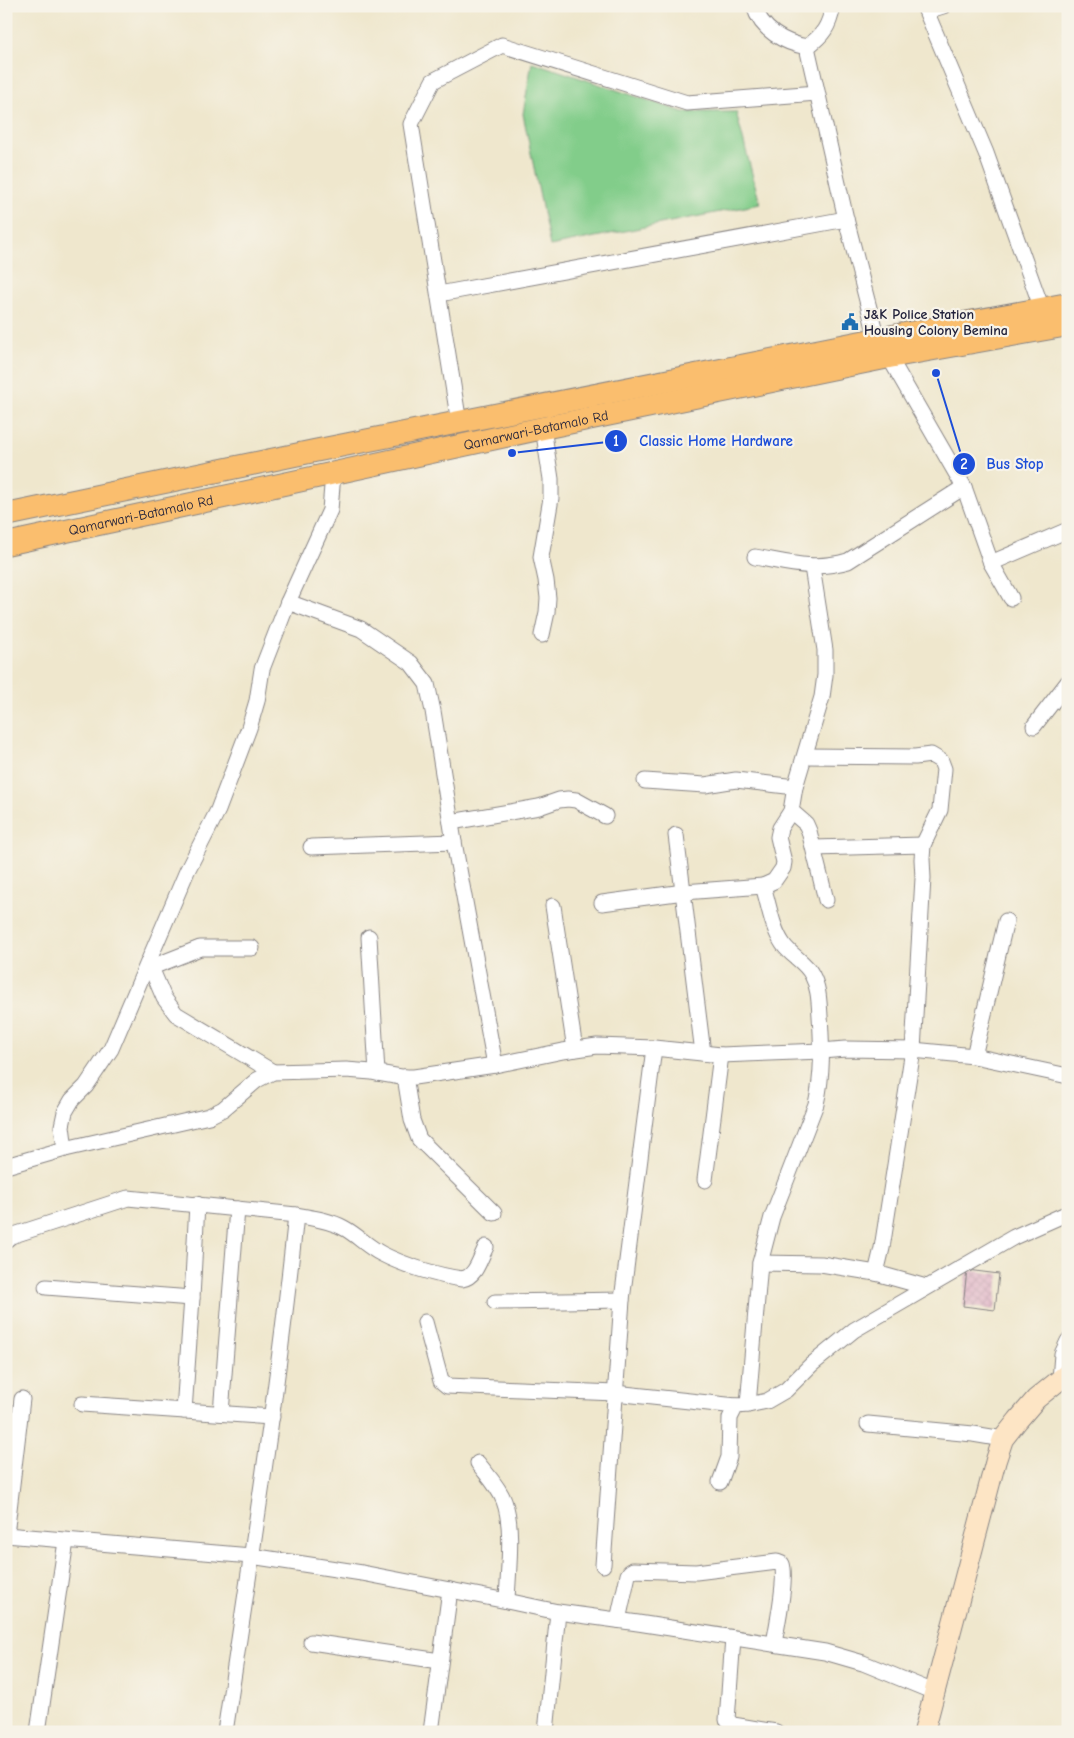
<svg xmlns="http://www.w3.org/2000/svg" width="1074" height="1738" font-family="'Comic Neue',sans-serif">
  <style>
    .grass { fill: #82cd8a; stroke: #527862 }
    .building { fill: url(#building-cross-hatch) }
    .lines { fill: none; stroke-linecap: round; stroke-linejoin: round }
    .street-casing { stroke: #888484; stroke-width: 17 }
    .secondary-casing { stroke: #888484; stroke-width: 22 }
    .primary-casing { stroke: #888484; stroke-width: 24 }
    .street { stroke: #fff; stroke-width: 15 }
    .secondary { stroke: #fde5c5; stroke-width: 20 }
    .primary { stroke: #fabe6e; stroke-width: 22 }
    .labels { text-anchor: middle; stroke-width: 4.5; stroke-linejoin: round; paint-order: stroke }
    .poi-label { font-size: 14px; font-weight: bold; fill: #22223b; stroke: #f7f3e8; text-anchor: start }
    .street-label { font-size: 14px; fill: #22223b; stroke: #f7f3e8 }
    .leader { fill: none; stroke: #1d4ed8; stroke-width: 2 }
    .callout-dot { fill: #1d4ed8; stroke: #f7f3e8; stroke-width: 2 }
    .mark-label { font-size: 15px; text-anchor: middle; font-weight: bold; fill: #fff }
    .callout-label { font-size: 15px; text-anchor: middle; font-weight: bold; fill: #1d4ed8; stroke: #f7f3e8; stroke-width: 4.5; stroke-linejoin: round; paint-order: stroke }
  </style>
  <defs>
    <pattern id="building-cross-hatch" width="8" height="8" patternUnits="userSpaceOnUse" patternTransform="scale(1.25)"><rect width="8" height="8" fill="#dfb0c5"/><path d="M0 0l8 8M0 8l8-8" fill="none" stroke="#bf97aa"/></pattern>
  </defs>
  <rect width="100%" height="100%" fill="#f7f3e8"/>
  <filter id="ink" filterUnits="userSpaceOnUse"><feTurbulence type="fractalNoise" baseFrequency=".02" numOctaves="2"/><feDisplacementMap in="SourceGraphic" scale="10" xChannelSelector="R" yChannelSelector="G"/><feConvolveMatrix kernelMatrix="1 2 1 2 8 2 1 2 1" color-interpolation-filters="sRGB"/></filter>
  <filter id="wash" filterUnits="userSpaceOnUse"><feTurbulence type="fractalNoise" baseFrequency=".0096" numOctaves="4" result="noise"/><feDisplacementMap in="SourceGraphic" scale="20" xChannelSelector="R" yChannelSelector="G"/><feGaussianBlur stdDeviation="1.12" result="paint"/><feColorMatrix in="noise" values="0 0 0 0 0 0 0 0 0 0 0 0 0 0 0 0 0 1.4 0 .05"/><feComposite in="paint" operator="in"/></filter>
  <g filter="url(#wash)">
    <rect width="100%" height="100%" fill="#efe7cd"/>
    <!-- grass -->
    <polygon class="grass" points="532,62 683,112 736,112 760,204 550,246 523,114"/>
    <g id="blocks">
      <!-- building -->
      <polygon class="building" points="967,1270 999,1274 995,1310 963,1306"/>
    </g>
  </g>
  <g filter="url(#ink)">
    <use href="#blocks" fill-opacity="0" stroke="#888484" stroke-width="1"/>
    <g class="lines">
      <!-- street casing -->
      <g class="street-casing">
        <g id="street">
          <path d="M 754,6 C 761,30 784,43 807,47 C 823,35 829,27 833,6"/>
          <polyline points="924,6 986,153 1042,309"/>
          <polyline points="927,11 943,6"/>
          <polyline points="807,47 846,219 877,339"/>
          <polyline points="439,294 846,219"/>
          <polyline points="889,357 964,487 991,563 1011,598"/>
          <polyline points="459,423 411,124 433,81 502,45 687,103 817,93"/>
          <path d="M 755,557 C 789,563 814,571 848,561 L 964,487"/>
          <polyline points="991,563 1068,530"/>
          <polyline points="288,602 361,629 411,663 427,684 433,711 454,842 495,1065"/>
          <polyline points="542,635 547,612 548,598 546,580 541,557 551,498 551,479 543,428"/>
          <polyline points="1034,726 1068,682"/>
          <polyline points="645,781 705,785 736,780 795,787"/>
          <polyline points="791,811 806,824 809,831 826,900"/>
          <polyline points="451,822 539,807 559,800 568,799 576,800 605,816"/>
          <polyline points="676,835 703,1053"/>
          <polyline points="311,847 454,842"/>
          <polyline points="814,848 923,845"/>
          <polyline points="602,903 684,892 763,886"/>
          <polyline points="553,906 575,1049"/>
          <polyline points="369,937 377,1073"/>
          <polyline points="149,963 164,998 176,1014 273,1072"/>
          <polyline points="152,967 200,948 252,948"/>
          <polyline points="974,1056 1006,921"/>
          <polyline points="405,1077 412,1120 419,1139 494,1213"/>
          <polyline points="65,1149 62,1126 65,1112 72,1100 86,1086 111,1049 187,871 218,810 249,728 257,701 262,669 288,602 330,510 333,474"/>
          <polyline points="6,1166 65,1149 209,1116 223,1109 257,1080 273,1072 346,1070 372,1072 401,1077 414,1077 495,1065 563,1051 597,1046 654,1048 721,1055 822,1051 845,1049 913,1050 974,1056 1068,1076"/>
          <polyline points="705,1180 721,1055"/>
          <path d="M 6,1240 L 11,1236 L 128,1198 L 296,1215 C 312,1218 329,1220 344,1228 C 357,1235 368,1247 382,1254 C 403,1265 439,1276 462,1279 C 476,1277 480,1258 486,1247"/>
          <polyline points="760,1263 821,1264 876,1273 882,1248 913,1050 923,878 922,859 923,845 940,810 944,769 941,761 931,755 915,757 805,756"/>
          <polyline points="876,1273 926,1287"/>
          <polyline points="46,1287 192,1298"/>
          <polyline points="495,1302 622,1300"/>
          <polyline points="425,1322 441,1381 447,1386 615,1393 736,1406"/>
          <polyline points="1060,1380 1062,1354 1068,1341"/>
          <polyline points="82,1404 272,1417"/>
          <polyline points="748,1405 767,1401 786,1390 811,1365 854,1330 1014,1237 1068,1213"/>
          <polyline points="184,1411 192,1298 197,1204"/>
          <polyline points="221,1413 237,1209"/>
          <polyline points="868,1424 973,1434 1003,1439"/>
          <path d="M 478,1463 C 487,1475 499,1487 504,1501 C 514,1527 508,1572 507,1601"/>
          <path d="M 720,1482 L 729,1457 L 730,1418 L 736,1406 L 748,1405 L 760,1263 L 772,1217 L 816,1104 C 823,1074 822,1046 820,1016 C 819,1002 819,988 812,975 C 806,962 791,956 783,944 C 772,928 769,905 763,886 L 774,881 L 783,868 L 784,862 L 778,837 L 780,828 L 791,811 L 795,787 L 822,697 L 825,675 L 825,650 L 812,567"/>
          <polyline points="6,1535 251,1556 362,1573 507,1601 558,1612 638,1623 825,1652 863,1663 934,1692"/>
          <polyline points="6,1535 22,1399"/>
          <polyline points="603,1565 622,1300 654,1048"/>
          <path d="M 618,1620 L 628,1575 L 630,1572 L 633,1570 L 696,1572 L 777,1562 L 782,1564 C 787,1578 777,1626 774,1643"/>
          <polyline points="733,1638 727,1720 733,1725 776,1732"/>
          <polyline points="311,1642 440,1661"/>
          <polyline points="38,1732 66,1541"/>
          <path d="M 225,1732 C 251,1560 278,1388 296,1215"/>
          <polyline points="431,1732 450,1590"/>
          <polyline points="546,1732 558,1612"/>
        </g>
      </g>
      <!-- secondary casing -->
      <g class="secondary-casing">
        <polyline id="secondary" points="924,1732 996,1460 1003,1439 1018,1420 1036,1399 1068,1373"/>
      </g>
      <!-- primary casing -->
      <g class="primary-casing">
        <g id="primary">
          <polyline points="6,515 314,451 877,339 1068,304"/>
          <path id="s1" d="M 6,544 L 543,428 L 889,357 L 1068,325"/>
        </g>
      </g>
      <!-- street -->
      <use href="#street" class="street"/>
      <!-- secondary -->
      <use href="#secondary" class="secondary"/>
      <!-- primary -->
      <use href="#primary" class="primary"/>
    </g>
  </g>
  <!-- icons -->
  <defs>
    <g id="civic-bare" transform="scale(1.35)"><path d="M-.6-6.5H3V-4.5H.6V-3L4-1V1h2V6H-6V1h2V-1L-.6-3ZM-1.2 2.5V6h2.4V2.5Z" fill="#1f6fb2" stroke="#f7f3e8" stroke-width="2.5" paint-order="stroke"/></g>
  </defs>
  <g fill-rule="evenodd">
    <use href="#civic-bare" x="850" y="322"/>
  </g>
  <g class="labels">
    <!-- poi labels -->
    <g class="poi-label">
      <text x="864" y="319">J&amp;K Police Station<tspan x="864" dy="16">Housing Colony Bemina</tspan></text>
    </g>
    <!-- street labels -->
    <g class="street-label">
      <text dy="5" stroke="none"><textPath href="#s1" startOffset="542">Qamarwari-Batamalo Rd</textPath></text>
      <text dy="5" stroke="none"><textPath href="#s1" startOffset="138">Qamarwari-Batamalo Rd</textPath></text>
    </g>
  </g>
  <!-- callouts -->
  <path class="leader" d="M512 453L616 441M936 373L964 464"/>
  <g class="callout-dot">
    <circle cx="512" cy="453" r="5"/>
    <circle cx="936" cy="373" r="5"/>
    <circle cx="616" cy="441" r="12"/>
    <circle cx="964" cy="464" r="12"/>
  </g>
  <g class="mark-label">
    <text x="616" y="446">1</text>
    <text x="964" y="469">2</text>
  </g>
  <g class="callout-label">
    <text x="716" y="446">Classic Home Hardware</text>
    <text x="1015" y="469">Bus Stop</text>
  </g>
  <!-- margin -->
  <rect width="1074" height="1738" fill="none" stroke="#f7f3e8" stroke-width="25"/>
</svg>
